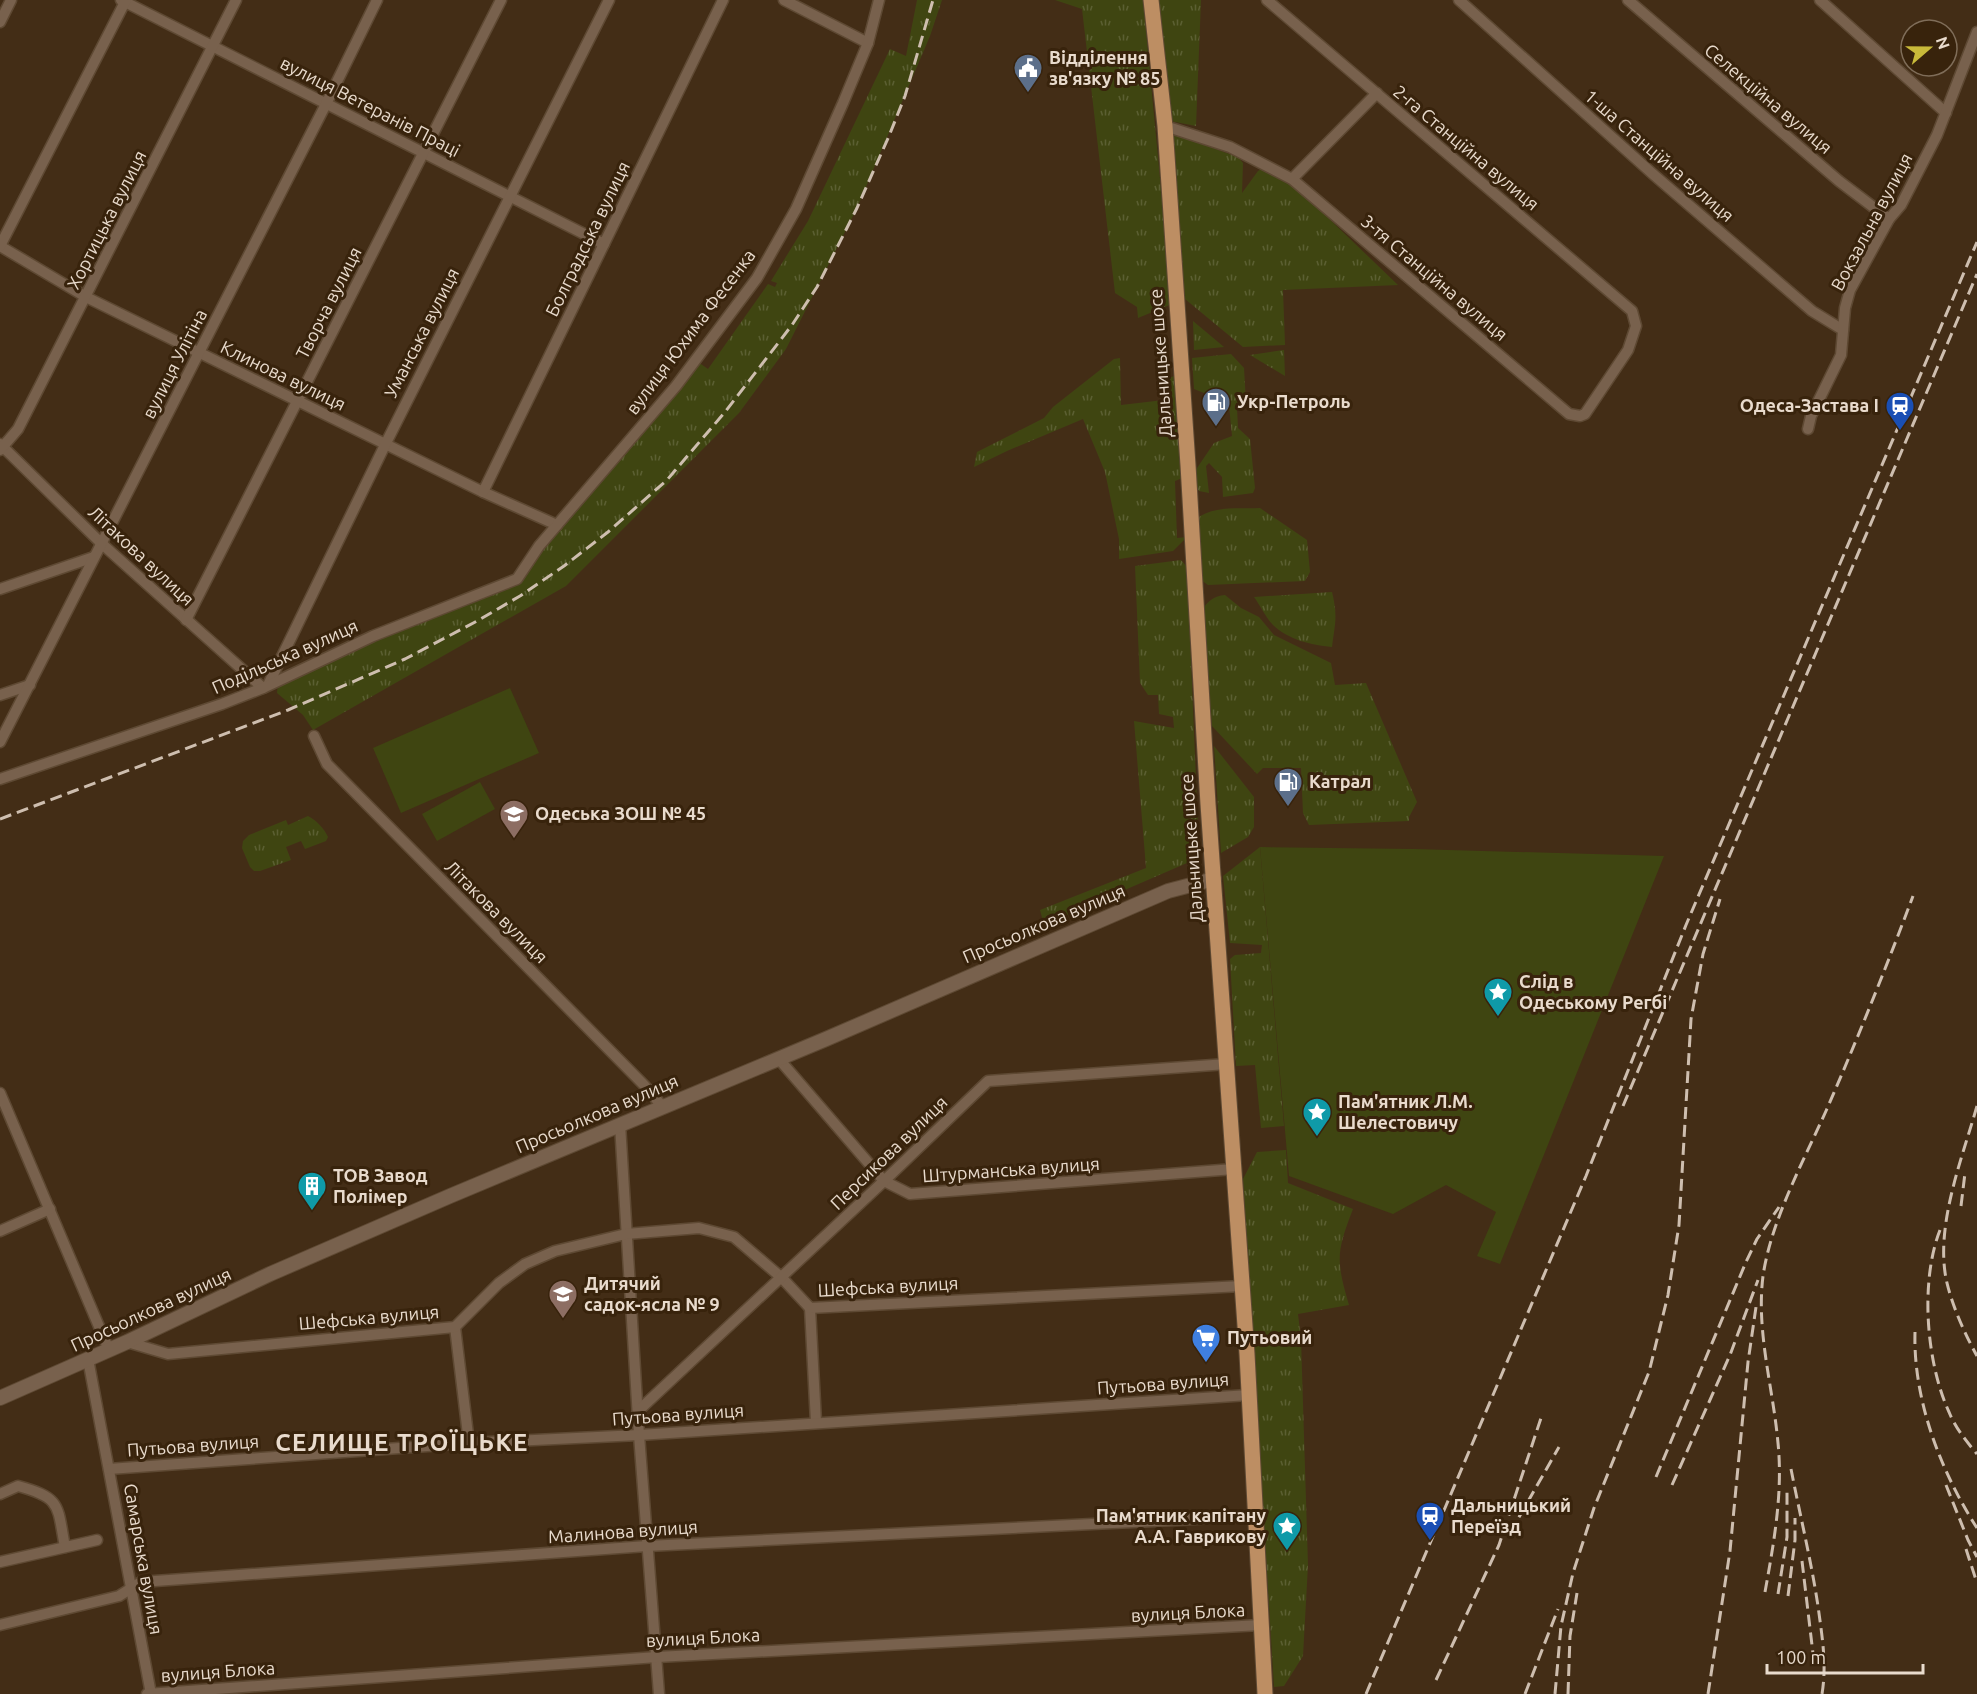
<svg xmlns="http://www.w3.org/2000/svg" width="1977" height="1694" font-family="Ubuntu,sans-serif">
  <style>
    .grass { fill: url(#grass-tufts) }
    .pitch { fill: #3f4511 }
    .lines { fill: none; stroke-linecap: round; stroke-linejoin: round }
    .minor-casing { stroke: #5e4933; stroke-width: 13 }
    .tertiary-casing { stroke: #5e4933; stroke-width: 16 }
    .primary-casing { stroke: #5e4933; stroke-width: 17 }
    .minor { stroke: #78614d; stroke-width: 10 }
    .tertiary { stroke: #78614d; stroke-width: 14 }
    .primary { stroke: #bd8e63; stroke-width: 15 }
    .rail { stroke: #cebeaf; stroke-width: 3; stroke-dasharray: 12 6; stroke-linecap: butt }
    .labels { text-anchor: middle; stroke-width: 6; stroke-linejoin: round; paint-order: stroke }
    .poi-label { font-size: 18px; font-weight: bold; fill: #e9dbcd; stroke: #38230c; text-anchor: start }
    .street-label { font-size: 18px; fill: #e9dbcd; stroke: #38230c }
    .district-label { font-size: 24px; font-weight: bold; letter-spacing: 1.5px; fill: #e9dbcd; stroke: #38230c }
  </style>
  <defs>
    <pattern id="grass-tufts" width="24" height="20" patternUnits="userSpaceOnUse" patternTransform="scale(1.5)"><rect width="24" height="20" fill="#3f4511"/><path d="M3 7l-1-3M5 7V3M7 7l1-3M15 17l-1-3M17 17v-4M19 17l1-3" fill="none" stroke="#5b5f32"/></pattern>
  </defs>
  <rect width="100%" height="100%" fill="#432d16"/>
  <!-- grass -->
  <g class="grass">
    <polygon points="917,0 942,0 930,36 857,208 786,349 739,413 566,586 313,730 303,715 277,693 278,683 344,652 520,579 532,557 698,362 708,369 768,284 775,287 777,283 771,281 808,221 890,49 906,56"/>
    <polygon points="1055,0 1143,0 1172,304 1138,318 1137,307 1115,293 1082,9"/>
    <polygon points="1156,0 1201,0 1196,126 1170,121"/>
    <polygon points="1170,133 1238,157 1243,163 1242,193 1258,171 1271,163 1398,285 1283,290 1285,345 1243,347 1185,299"/>
    <polygon points="1193,321 1224,347 1194,350"/>
    <polygon points="1284,350 1285,376 1250,355 1283,350"/>
    <polygon points="1231,354 1244,368 1246,403 1237,408 1238,428 1250,439 1255,488 1253,493 1223,497 1222,477 1209,463 1206,466 1209,493 1199,491 1195,485 1195,471 1214,443 1232,436 1228,395 1214,397 1194,389 1192,358"/>
    <polygon points="1120,358 1121,405 1164,400 1164,380 1179,374 1185,477 1175,481 1177,538 1187,537 1173,551 1119,559 1119,539 1105,472 1083,419 1007,451 974,467 977,452 1044,418 1053,407 1114,359"/>
    <path d="M 1260,508 L 1307,540 L 1310,572 L 1305,581 L 1208,585 L 1201,580 L 1196,519 C 1213,505 1239,509 1260,508 Z"/>
    <polygon points="1181,560 1187,567 1199,850 1187,863 1044,925 1040,910 1146,868 1134,721 1174,728 1173,717 1159,714 1158,695 1148,695 1140,683 1135,566"/>
    <path d="M 1332,592 C 1338,617 1335,623 1332,647 C 1311,645 1289,640 1273,625 C 1266,618 1260,605 1254,597 Z"/>
    <path d="M 1225,595 L 1241,608 L 1259,617 L 1274,635 L 1331,663 L 1335,685 L 1366,683 L 1417,802 L 1409,817 L 1409,821 L 1309,825 L 1303,813 L 1301,768 L 1263,768 L 1257,774 L 1212,726 L 1202,610 C 1208,601 1214,596 1225,595 Z"/>
    <polygon points="1214,746 1254,797 1254,827 1248,837 1221,853"/>
    <path d="M 308,816 C 316,820 324,828 328,837 L 326,841 L 305,849 L 301,841 L 286,847 L 291,860 L 260,871 L 254,871 L 250,867 L 242,848 L 243,841 L 249,835 L 286,820 L 288,825 Z"/>
    <polygon points="1260,847 1284,1126 1261,1128 1255,1065 1236,1066 1230,959 1235,955 1261,953 1262,945 1230,943 1223,876"/>
    <path d="M 1286,1150 L 1288,1183 L 1353,1209 C 1336,1253 1336,1260 1349,1305 L 1298,1314 L 1301,1339 L 1308,1565 L 1303,1656 L 1284,1686 L 1274,1687 L 1243,1179 L 1257,1152 Z"/>
  </g>
  <!-- pitch -->
  <g class="pitch">
    <polygon points="510,688 539,753 401,813 373,748"/>
    <polygon points="480,782 495,809 437,841 422,814"/>
    <polygon points="1260,847 1414,849 1664,856 1500,1264 1477,1256 1496,1212 1446,1185 1393,1214 1289,1176"/>
  </g>
  <g class="lines">
    <!-- minor casing -->
    <g class="minor-casing">
      <g id="minor">
        <polyline points="121,0 604,244"/>
        <polyline points="784,0 868,43"/>
        <polyline points="1459,0 1654,175 1812,311 1843,330"/>
        <polyline points="1628,0 1839,181 1889,219"/>
        <polyline points="1820,0 1946,113"/>
        <polyline points="0,22 11,0"/>
        <polyline points="1165,126 1230,147 1292,179 1569,414 1580,416 1585,414 1628,350 1636,326 1632,311 1267,0"/>
        <polyline points="1292,179 1377,93"/>
        <polyline points="0,246 86,297 483,492 557,525"/>
        <polyline points="0,246 126,0"/>
        <polyline points="1808,429 1811,416 1841,355 1845,308 1850,290 1889,219 1901,205 1937,135 1977,32"/>
        <polyline points="0,444 101,543 263,688"/>
        <polyline points="0,450 18,429 236,0"/>
        <polyline points="483,492 723,0"/>
        <polyline points="0,589 94,557"/>
        <polyline points="186,620 501,0"/>
        <polyline points="269,683 386,443 609,0"/>
        <polyline points="0,695 30,685"/>
        <polyline points="314,736 327,764 644,1085 662,1106"/>
        <polyline points="0,742 326,104 377,0"/>
        <polyline points="0,779 222,704 263,688 373,636 517,579 539,546 676,386 757,278 796,209 843,103 868,43 879,0"/>
        <polyline points="778,1058 884,1181 910,1194 1234,1169"/>
        <polyline points="0,1093 109,1350"/>
        <polyline points="620,1124 639,1435 659,1694"/>
        <polyline points="0,1231 50,1209"/>
        <polyline points="810,1308 816,1422"/>
        <polyline points="455,1327 469,1443"/>
        <polyline points="127,1342 168,1354 455,1327 499,1283 525,1264 555,1251 626,1234 699,1228 734,1237 782,1278 810,1308 1242,1286"/>
        <polyline points="88,1359 151,1694"/>
        <polyline points="638,1411 884,1181 988,1081 1227,1064"/>
        <polyline points="109,1469 469,1443 639,1435 1249,1395"/>
        <path d="M 0,1494 L 18,1486 C 62,1498 57,1505 65,1547"/>
        <polyline points="0,1562 97,1540"/>
        <polyline points="0,1625 119,1596 141,1582 647,1546 1255,1516"/>
        <polyline points="147,1694 657,1657 1261,1625"/>
      </g>
    </g>
    <!-- tertiary casing -->
    <g class="tertiary-casing">
      <polyline id="tertiary" points="0,1398 127,1342 270,1274 450,1196 826,1039 1168,891 1214,879"/>
    </g>
    <!-- primary casing -->
    <g class="primary-casing">
      <polyline id="primary" points="1151,0 1165,126 1188,465 1208,804 1247,1354 1265,1694"/>
    </g>
    <!-- minor -->
    <use href="#minor" class="minor"/>
    <!-- tertiary -->
    <use href="#tertiary" class="tertiary"/>
    <!-- primary -->
    <use href="#primary" class="primary"/>
    <!-- rail -->
    <g class="rail">
      <polyline points="0,819 288,710 405,659 477,621 520,596 564,566 608,532 667,480 725,412 792,325 817,287 857,208 889,136 905,96 933,0"/>
      <polyline points="1623,1106 1977,274"/>
      <path d="M 1977,1106 C 1962,1159 1934,1228 1947,1283 C 1953,1308 1965,1334 1977,1356"/>
      <polyline points="1961,1206 1965,1173"/>
      <path d="M 1940,1230 C 1920,1281 1926,1362 1949,1412 C 1955,1427 1966,1441 1977,1454"/>
      <path d="M 1915,1332 C 1913,1400 1941,1472 1977,1528"/>
      <path d="M 1791,1469 C 1800,1515 1811,1560 1818,1606 C 1822,1636 1827,1664 1822,1694"/>
      <polyline points="1656,1477 1746,1262 1757,1239 1779,1207"/>
      <polyline points="1672,1485 1730,1355 1758,1280"/>
      <polyline points="1946,1485 1968,1540 1977,1557"/>
      <polyline points="1510,1533 1559,1447"/>
      <polyline points="1966,1549 1977,1583"/>
      <polyline points="1802,1561 1814,1662"/>
      <path d="M 1765,1592 C 1774,1542 1783,1493 1778,1443 C 1773,1387 1756,1332 1763,1276 C 1771,1221 1803,1162 1826,1111 C 1857,1040 1886,968 1913,896"/>
      <polyline points="1778,1594 1787,1537 1787,1490"/>
      <polyline points="1788,1596 1795,1540 1795,1518"/>
      <polyline points="1436,1680 1499,1545 1541,1418"/>
      <polyline points="1366,1694 1586,1176 1686,925 1977,242"/>
      <polyline points="1525,1694 1558,1609"/>
      <polyline points="1555,1694 1561,1626 1573,1573 1594,1508 1649,1372 1668,1295 1679,1225 1691,1019 1703,954 1720,899"/>
      <polyline points="1568,1694 1570,1636 1577,1593"/>
      <polyline points="1708,1694 1730,1551 1748,1362 1756,1307"/>
    </g>
  </g>
  <!-- icons -->
  <defs>
    <g id="civic-pin" transform="scale(1.5)"><path d="M0 17L-7.5 6A9.5 9.5 0 1 1 7.5 6Z" fill="#5c6f8a" stroke="#38230c"/><path d="M-.6-6.5H3V-4.5H.6V-3L4-1V1h2V6H-6V1h2V-1L-.6-3ZM-1.2 2.5V6h2.4V2.5Z" fill="#fff"/></g>
    <g id="fuel-pin" transform="scale(1.5)"><path d="M0 17L-7.5 6A9.5 9.5 0 1 1 7.5 6Z" fill="#5c6f8a" stroke="#38230c"/><path d="M-5.5-6h7V0h2V4h1.3V-2.5L3-4.5l.8-.8L6-3V5H2.5V1h-1V6h-7ZM-4.2-4.7v3.2H.2V-4.7Z" fill="#fff"/></g>
    <g id="station-pin" transform="scale(1.5)"><path d="M0 17L-7.5 6A9.5 9.5 0 1 1 7.5 6Z" fill="#1a4fb4" stroke="#38230c"/><path d="M-3-6H3Q5-6 5-4V2Q5 4 3 4L4.5 6H3L1.5 4h-3L-3 6H-4.5L-3 4Q-5 4-5 2V-4Q-5-6-3-6ZM-3.5-4v3h7v-3ZM-3.5 1v1.5H-2V1ZM2 1v1.5H3.5V1Z" fill="#fff"/></g>
    <g id="school-pin" transform="scale(1.5)"><path d="M0 17L-7.5 6A9.5 9.5 0 1 1 7.5 6Z" fill="#8d6e63" stroke="#38230c"/><path d="M0-5L7-2L0 1L-7-2ZM-4 1L0 2.5L4 1V4Q0 6-4 4Z" fill="#fff"/></g>
    <g id="sight-pin" transform="scale(1.5)"><path d="M0 17L-7.5 6A9.5 9.5 0 1 1 7.5 6Z" fill="#0f9aa8" stroke="#38230c"/><path d="M0-6L1.8-2.2L6-1.7L2.9 1.2L3.7 5.4L0 3.3L-3.7 5.4L-2.9 1.2L-6-1.7L-1.8-2.2Z" fill="#fff"/></g>
    <g id="building-pin" transform="scale(1.5)"><path d="M0 17L-7.5 6A9.5 9.5 0 1 1 7.5 6Z" fill="#0f9aa8" stroke="#38230c"/><path d="M-4-6H4V6H1V3H-1V6H-4ZM-2.5-4.3h1.7v1.8h-1.7ZM.8-4.3h1.7v1.8H.8ZM-2.5-1h1.7V.8h-1.7ZM.8-1h1.7V.8H.8Z" fill="#fff"/></g>
    <g id="supermarket-pin" transform="scale(1.5)"><path d="M0 17L-7.5 6A9.5 9.5 0 1 1 7.5 6Z" fill="#3f7fe0" stroke="#38230c"/><path d="M-6-5.5h2.5l.6 2H6L4.5 2H-2.5L-4.4-4H-6ZM-1.5 3.2a1.3 1.3 0 1 0 .1 0ZM3 3.2a1.3 1.3 0 1 0 .1 0Z" fill="#fff"/></g>
  </defs>
  <g fill-rule="evenodd">
    <use href="#civic-pin" x="1028" y="68"/>
    <use href="#fuel-pin" x="1216" y="402"/>
    <use href="#station-pin" x="1900" y="406"/>
    <use href="#fuel-pin" x="1288" y="782"/>
    <use href="#school-pin" x="514" y="814"/>
    <use href="#sight-pin" x="1498" y="992"/>
    <use href="#sight-pin" x="1317" y="1112"/>
    <use href="#building-pin" x="312" y="1186"/>
    <use href="#school-pin" x="563" y="1294"/>
    <use href="#supermarket-pin" x="1206" y="1338"/>
    <use href="#station-pin" x="1430" y="1516"/>
    <use href="#sight-pin" x="1287" y="1526"/>
  </g>
  <g class="labels">
    <!-- poi labels -->
    <g class="poi-label">
      <text x="1049" y="64">Відділення<tspan x="1049" dy="21">зв'язку № 85</tspan></text>
      <text x="1237" y="408">Укр-Петроль</text>
      <text x="1879" y="412" text-anchor="end">Одеса-Застава I</text>
      <text x="1309" y="788">Катрал</text>
      <text x="535" y="820">Одеська ЗОШ № 45</text>
      <text x="1519" y="988">Слід в<tspan x="1519" dy="21">Одеському Регбі</tspan></text>
      <text x="1338" y="1108">Пам'ятник Л.М.<tspan x="1338" dy="21">Шелестовичу</tspan></text>
      <text x="333" y="1182">ТОВ Завод<tspan x="333" dy="21">Полімер</tspan></text>
      <text x="584" y="1290">Дитячий<tspan x="584" dy="21">садок-ясла № 9</tspan></text>
      <text x="1227" y="1344">Путьовий</text>
      <text x="1451" y="1512">Дальницький<tspan x="1451" dy="21">Переїзд</tspan></text>
      <text x="1266" y="1522" text-anchor="end">Пам'ятник капітану<tspan x="1266" dy="21">А.А. Гаврикову</tspan></text>
    </g>
    <!-- street labels -->
    <g class="street-label">
      <text transform="translate(1768 99) rotate(40)" y="6">Селекційна вулиця</text>
      <text transform="translate(370 107) rotate(27)" y="6">вулиця Ветеранів Праці</text>
      <text transform="translate(1466 148) rotate(40)" y="6">2-га Станційна вулиця</text>
      <text transform="translate(1659 156) rotate(41)" y="6">1-ша Станційна вулиця</text>
      <text transform="translate(107 220) rotate(-63)" y="6">Хортицька вулиця</text>
      <text transform="translate(1872 222) rotate(-62)" y="6">Вокзальна вулиця</text>
      <text transform="translate(588 239) rotate(-64)" y="6">Болградська вулиця</text>
      <text transform="translate(1434 278) rotate(40)" y="6">3-тя Станційна вулиця</text>
      <text transform="translate(329 303) rotate(-63)" y="6">Творча вулиця</text>
      <text transform="translate(691 332) rotate(-53)" y="6">вулиця Юхима Фесенка</text>
      <text transform="translate(422 333) rotate(-63)" y="6">Уманська вулиця</text>
      <text transform="translate(1161 363) rotate(-94)" y="6">Дальницьке шосе</text>
      <text transform="translate(175 364) rotate(-63)" y="6">вулиця Улітіна</text>
      <text transform="translate(283 376) rotate(26)" y="6">Клинова вулиця</text>
      <text transform="translate(141 556) rotate(43)" y="6">Літакова вулиця</text>
      <text transform="translate(285 657) rotate(-24)" y="6">Подільська вулиця</text>
      <text transform="translate(1192 848) rotate(-94)" y="6">Дальницьке шосе</text>
      <text transform="translate(496 912) rotate(45)" y="6">Літакова вулиця</text>
      <text transform="translate(1044 924) rotate(-23)" y="6">Просьолкова вулиця</text>
      <text transform="translate(597 1114) rotate(-23)" y="6">Просьолкова вулиця</text>
      <text transform="translate(889 1153) rotate(-44)" y="6">Персикова вулиця</text>
      <text transform="translate(1011 1170) rotate(-4)" y="6">Штурманська вулиця</text>
      <text transform="translate(888 1287) rotate(-3)" y="6">Шефська вулиця</text>
      <text transform="translate(151 1310) rotate(-25)" y="6">Просьолкова вулиця</text>
      <text transform="translate(369 1318) rotate(-5)" y="6">Шефська вулиця</text>
      <text transform="translate(1163 1384) rotate(-4)" y="6">Путьова вулиця</text>
      <text transform="translate(678 1415) rotate(-4)" y="6">Путьова вулиця</text>
      <text transform="translate(193 1446) rotate(-4)" y="6">Путьова вулиця</text>
      <text transform="translate(623 1532) rotate(-4)" y="6">Малинова вулиця</text>
      <text transform="translate(143 1559) rotate(80)" y="6">Самарська вулиця</text>
      <text transform="translate(1188 1613) rotate(-3)" y="6">вулиця Блока</text>
      <text transform="translate(703 1638) rotate(-3)" y="6">вулиця Блока</text>
      <text transform="translate(218 1672) rotate(-4)" y="6">вулиця Блока</text>
    </g>
    <!-- district labels -->
    <g class="district-label">
      <text x="402" y="1451">СЕЛИЩЕ ТРОЇЦЬКЕ</text>
    </g>
  </g>
  <!-- north arrow -->
  <g transform="translate(1929 48) rotate(70)"><circle r="28" fill="#38230c" stroke="#7f6d59" stroke-width="1.5"/>
  <path d="M0-4.5L10 22L0 15L-10 22Z" fill="#c9ba3a"/>
  <text y="-9" font-size="16" font-weight="bold" text-anchor="middle" fill="#e9dbcd">N</text>
  </g>
  <!-- scale -->
  <path d="M1767 1664v9h156v-9" fill="none" stroke="#e9dbcd" stroke-width="3"/>
  <text x="1776" y="1664" font-size="18" fill="#e9dbcd" stroke="#38230c" stroke-width="4.5" paint-order="stroke">100 m</text>
</svg>
